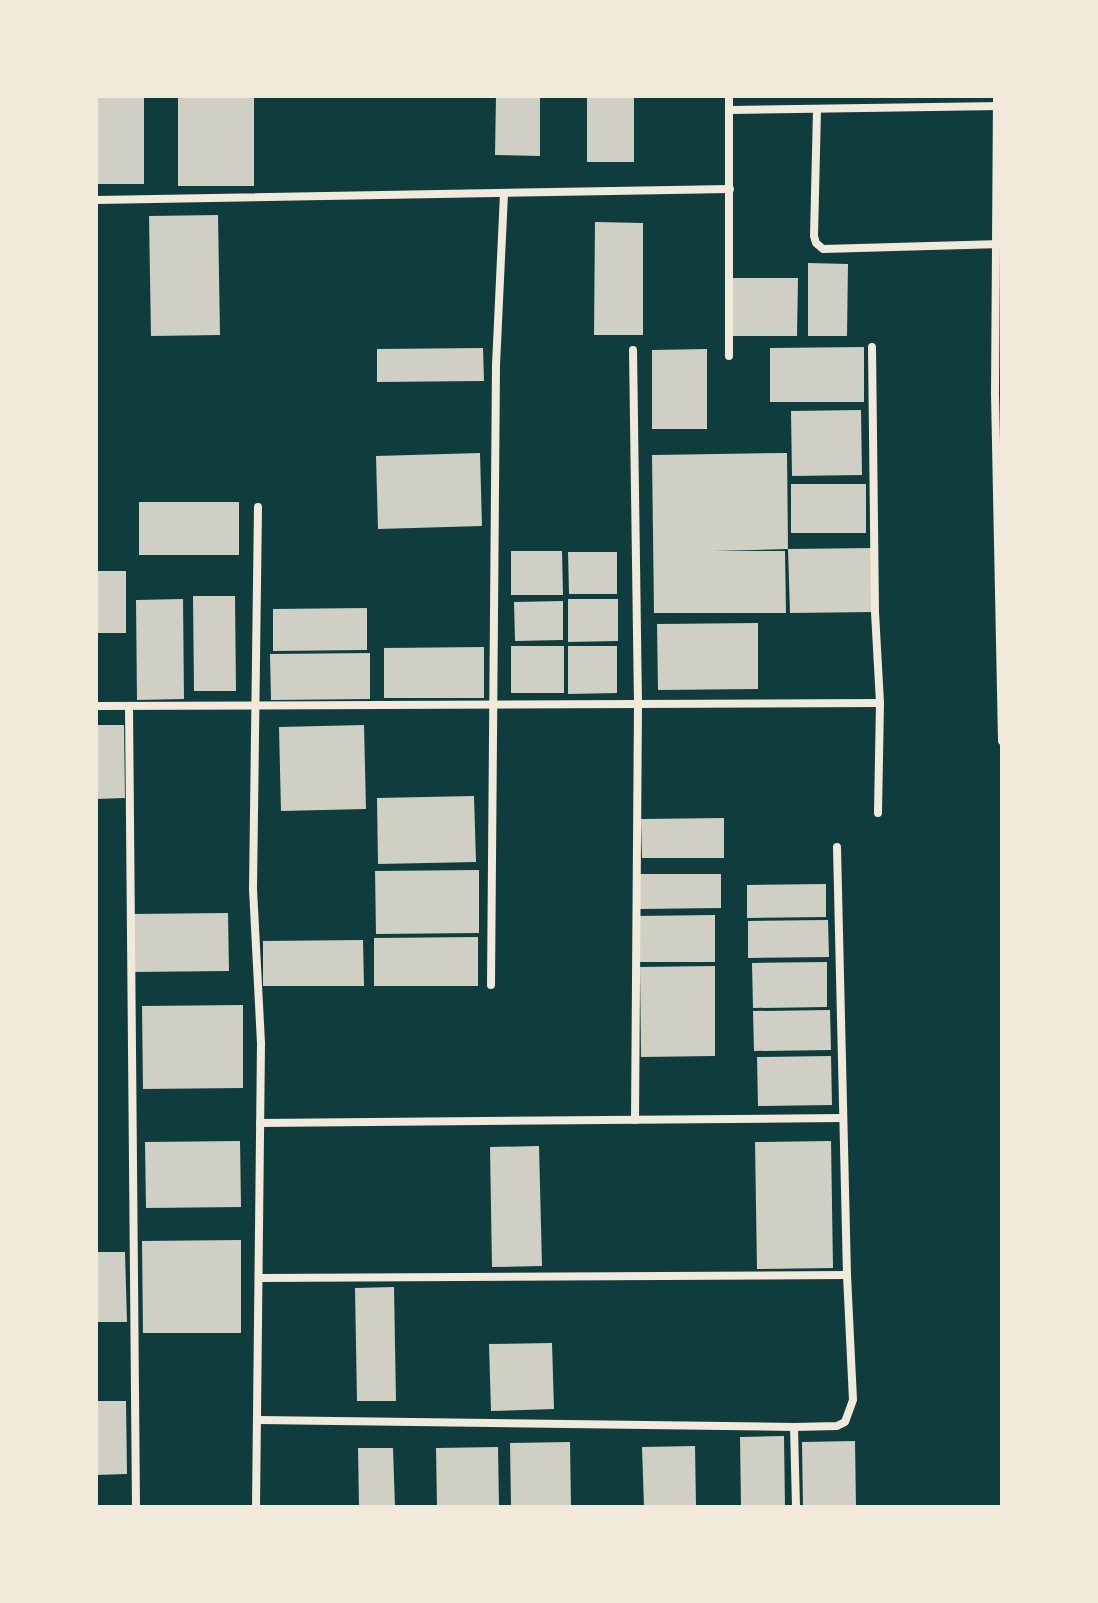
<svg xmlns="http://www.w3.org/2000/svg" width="1098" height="1603" font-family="'Public Sans',sans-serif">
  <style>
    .building { fill: #cfcfc3 }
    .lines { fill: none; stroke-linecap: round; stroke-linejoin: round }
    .minor { stroke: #f1e9da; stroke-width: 8 }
  </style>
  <rect width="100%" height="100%" fill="#0f3d3e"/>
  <!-- building -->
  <g class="building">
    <rect x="96" y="96" width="48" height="88"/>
    <rect x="178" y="96" width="76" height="90"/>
    <polygon points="496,96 540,96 540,156 495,155"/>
    <rect x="587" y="96" width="47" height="66"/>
    <polygon points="218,215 220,335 151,336 149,216"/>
    <polygon points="595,222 643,223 643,335 594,335"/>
    <polygon points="808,263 848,264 847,336 808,336"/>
    <polygon points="733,278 798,278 797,336 733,336"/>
    <polygon points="864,347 864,402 770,402 770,348"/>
    <polygon points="483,348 484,381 377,382 377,349"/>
    <polygon points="707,349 707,429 652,429 652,350"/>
    <polygon points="861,410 862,475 792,476 791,411"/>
    <polygon points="480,453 482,526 378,529 376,456"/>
    <polygon points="787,453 788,549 714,551 785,551 786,613 654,613 652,455"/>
    <rect x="791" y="484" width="75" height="49"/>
    <rect x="139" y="502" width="100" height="53"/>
    <polygon points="874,548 875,612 790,613 788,549"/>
    <polygon points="511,551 562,551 563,595 511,595"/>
    <polygon points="568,552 617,552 617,594 569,594"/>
    <rect x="96" y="571" width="30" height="62"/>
    <polygon points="193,596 235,596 236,691 194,691"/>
    <polygon points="183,599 184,699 137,700 136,600"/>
    <polygon points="568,599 618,599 618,641 568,642"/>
    <polygon points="563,601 563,640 515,641 514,602"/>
    <polygon points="367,608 367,650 273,651 273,609"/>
    <polygon points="758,623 758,689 658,690 657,624"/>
    <rect x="511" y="646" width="53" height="47"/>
    <polygon points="568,646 617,646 617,693 568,694"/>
    <polygon points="484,647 484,698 384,698 384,648"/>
    <polygon points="370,653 370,699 271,700 270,654"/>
    <polygon points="96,725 124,725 125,798 96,799"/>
    <polygon points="364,725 366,809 281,811 279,727"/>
    <polygon points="474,796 476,862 378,864 377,798"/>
    <polygon points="724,818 724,858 642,858 641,819"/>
    <polygon points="479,870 479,933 376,934 375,871"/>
    <polygon points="640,874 721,874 721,908 640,909"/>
    <polygon points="826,884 826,917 747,918 747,885"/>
    <polygon points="228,913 229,971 132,972 132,914"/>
    <polygon points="715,915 715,962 637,962 637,916"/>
    <polygon points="828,920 829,957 748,958 748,921"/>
    <polygon points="478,937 478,986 374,986 374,938"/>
    <polygon points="363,940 364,986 263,986 263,941"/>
    <polygon points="827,962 827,1007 753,1008 752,963"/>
    <polygon points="715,966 715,1056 641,1057 640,967"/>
    <polygon points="243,1005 243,1088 143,1089 142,1006"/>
    <polygon points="830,1010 831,1050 754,1051 753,1011"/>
    <polygon points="831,1056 832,1105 758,1106 757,1057"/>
    <polygon points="240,1141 241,1207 146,1208 145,1142"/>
    <polygon points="831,1141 833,1268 757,1269 755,1142"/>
    <polygon points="539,1146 542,1266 492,1267 490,1147"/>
    <polygon points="241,1240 241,1333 143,1333 142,1241"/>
    <polygon points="96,1252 125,1252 127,1322 96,1322"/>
    <polygon points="394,1287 396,1401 357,1401 355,1288"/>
    <polygon points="552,1343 554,1409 491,1411 489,1344"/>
    <polygon points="96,1401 126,1401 127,1474 96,1475"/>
    <polygon points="784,1436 785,1507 741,1507 740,1437"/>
    <polygon points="855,1441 856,1507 803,1507 802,1442"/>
    <polygon points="570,1442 571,1507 511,1507 510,1443"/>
    <polygon points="695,1446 696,1507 644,1507 642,1447"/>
    <polygon points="498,1447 499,1507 437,1507 436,1448"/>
    <polygon points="358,1448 393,1448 395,1507 359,1507"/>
  </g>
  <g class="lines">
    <!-- minor -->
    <g class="minor">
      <polyline points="729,96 729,356"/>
      <polyline points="997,96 995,394 1002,741"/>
      <polyline points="730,110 1001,106"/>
      <polyline points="817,110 814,236 816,243 823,249 1002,244"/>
      <polyline points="96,200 730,189"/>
      <polyline points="872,347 875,612 880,703 878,813"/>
      <polyline points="633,350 638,704 635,1120"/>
      <polyline points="96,706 880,703"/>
      <polyline points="129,706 136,1507"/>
      <polyline points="491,985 496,365 504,194"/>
      <polyline points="260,1123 843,1118"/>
      <polyline points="259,1278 847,1275"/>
      <polyline points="258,1420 794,1427 837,1426 845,1422 853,1400 847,1275 837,847"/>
      <polyline points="794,1427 796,1507"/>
      <polyline points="256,1507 261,1043 253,889 258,507"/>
    </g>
  </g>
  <!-- border -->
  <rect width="1098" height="1603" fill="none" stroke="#f1e9da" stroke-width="196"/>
</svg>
